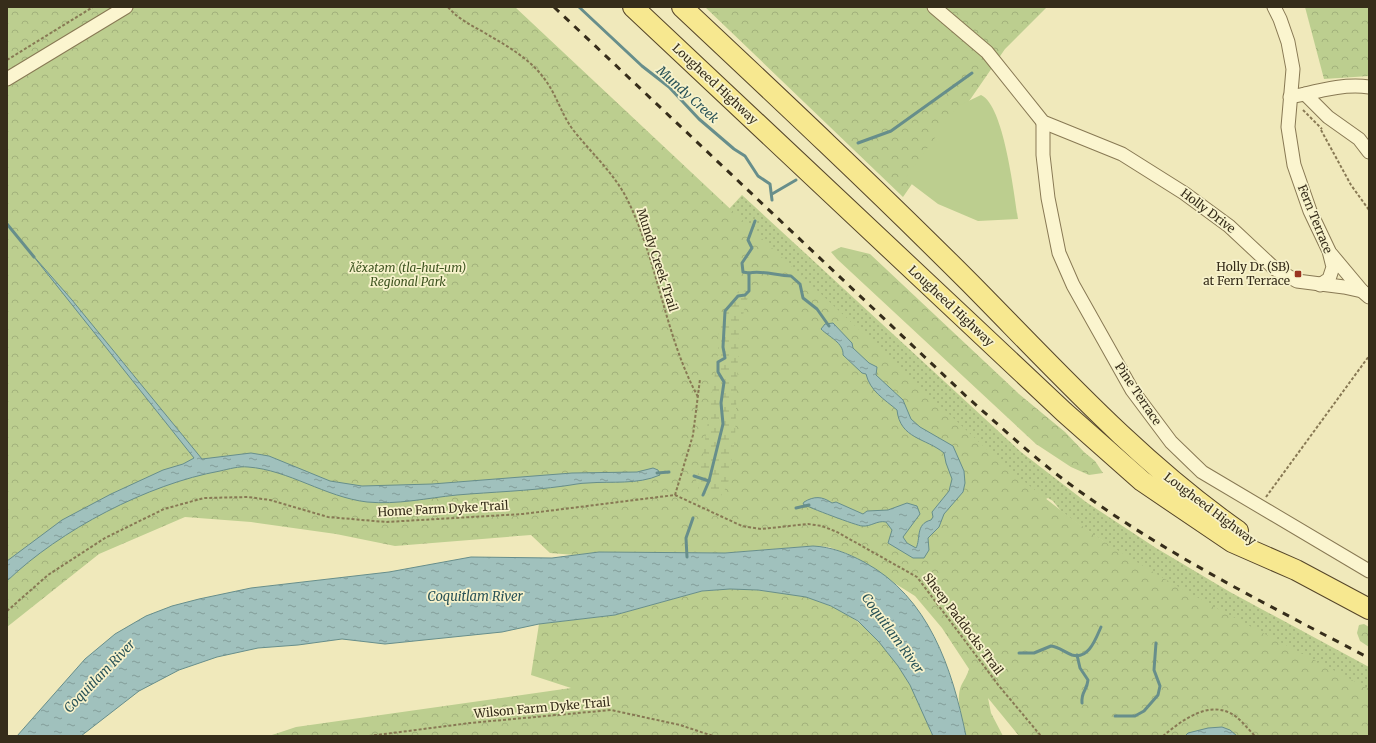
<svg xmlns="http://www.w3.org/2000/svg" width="1376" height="743" font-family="Merriweather,serif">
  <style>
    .grass { fill: url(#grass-dots) }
    .forest { fill: url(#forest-crowns) }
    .wetland { fill: url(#wetland-marsh) }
    .pitch { fill: #bcce8f }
    .water { fill: url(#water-ripples); stroke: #678e8b }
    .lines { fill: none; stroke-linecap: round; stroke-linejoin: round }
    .stream { stroke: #678e8b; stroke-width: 3 }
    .street-casing { stroke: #887954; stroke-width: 15 }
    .primary-casing { stroke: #554529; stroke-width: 22 }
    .path { stroke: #887954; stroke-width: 2; stroke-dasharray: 3 2; stroke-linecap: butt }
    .street { stroke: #fbf5cf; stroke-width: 13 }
    .primary { stroke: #f7e890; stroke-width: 20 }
    .rail { stroke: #362d1a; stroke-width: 3; stroke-dasharray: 7 7; stroke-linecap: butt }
    .poi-dot { fill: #9a3521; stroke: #f7f2cb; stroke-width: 1.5 }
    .labels { text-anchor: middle; stroke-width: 3.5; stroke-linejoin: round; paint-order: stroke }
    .street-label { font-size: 12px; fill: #362d1a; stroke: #f7f2cb }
    .poi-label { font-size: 12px; fill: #362d1a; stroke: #f7f2cb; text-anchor: end }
    .park-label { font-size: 12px; font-style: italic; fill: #3e5420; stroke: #f7f2cb }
    .water-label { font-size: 13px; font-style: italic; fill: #285257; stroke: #f7f2cb }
  </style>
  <defs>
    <pattern id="grass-dots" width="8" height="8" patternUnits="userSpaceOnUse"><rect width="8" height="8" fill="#bcce8f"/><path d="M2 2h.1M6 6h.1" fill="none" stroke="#a2b17b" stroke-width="1.8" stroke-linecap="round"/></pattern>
    <pattern id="forest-crowns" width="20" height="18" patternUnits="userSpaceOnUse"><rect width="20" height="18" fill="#bcce8f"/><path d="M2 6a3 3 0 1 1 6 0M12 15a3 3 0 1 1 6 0" fill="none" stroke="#a2b17b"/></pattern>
    <pattern id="wetland-marsh" width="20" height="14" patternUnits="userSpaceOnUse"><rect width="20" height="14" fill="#bcce8f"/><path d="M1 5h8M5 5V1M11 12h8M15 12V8" fill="none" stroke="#a2b17b"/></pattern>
    <pattern id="water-ripples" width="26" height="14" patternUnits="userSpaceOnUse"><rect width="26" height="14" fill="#a0c1bd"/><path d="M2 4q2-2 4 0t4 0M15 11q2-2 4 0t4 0" fill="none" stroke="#839d99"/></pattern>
  </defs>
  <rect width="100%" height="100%" fill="#f0e9bb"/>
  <!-- grass -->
  <polygon class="grass" points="742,195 1021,452 1086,502 1156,548 1230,592 1369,667 1369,736 1315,687 1074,521 1061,511 1053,501 1048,498 1040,502 718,221"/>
  <!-- forest -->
  <g class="forest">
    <path d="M 7,7 L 515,7 L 996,458 C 1035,491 1075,523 1119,551 C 1199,602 1286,644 1369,689 L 1369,736 L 1019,736 L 988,698 L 991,713 L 1003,736 L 966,736 C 963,721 955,701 961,686 C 964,680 967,676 969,669 L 942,628 L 915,596 L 848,554 L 829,547 L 813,546 L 725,553 L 599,552 L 575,555 L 550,553 L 531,535 L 395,546 L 336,534 L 251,522 L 185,517 L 99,554 L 7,627 Z"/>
    <polygon points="705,7 1047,7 1005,49 903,197"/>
    <polygon points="1305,7 1369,7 1369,76 1324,79"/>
    <polygon points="841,247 870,254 1019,394 1065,432 1084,452 1095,461 1103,473 1089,475 1071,467 1036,444 837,259 831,252"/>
    <path d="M 730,589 C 755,590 782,590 806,597 C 823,602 844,611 858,622 C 893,650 919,694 933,736 L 269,736 L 296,727 L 571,688 L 531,675 L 539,624 L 615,615 L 702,591 Z"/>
    <polygon points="1364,624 1369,627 1369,647 1360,641 1357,633 1359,625"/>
  </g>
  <!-- wetland -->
  <polygon class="wetland" points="740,290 749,293 739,329 735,438 728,484 721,496 700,493 696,481 702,461 718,353 719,329 724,321 729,300"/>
  <!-- pitch -->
  <path class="pitch" d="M 981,95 C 1004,105 1014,194 1018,219 L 978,221 L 938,204 L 905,179 L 958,106 Z"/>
  <!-- water -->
  <g class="water">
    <path d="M 30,252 L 72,300 L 202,459 L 251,453 L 269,456 L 330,481 L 362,486 L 432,484 L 572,473 L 637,472 L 653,468 L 658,470 L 660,475 C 637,485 612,481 588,483 C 580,483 572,485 564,486 C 528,491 492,492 457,495 C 427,498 397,505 367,502 C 325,497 289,470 248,467 C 239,466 229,469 220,471 C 148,484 60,530 7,581 L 7,561 L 62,520 L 111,494 L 163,470 L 183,464 L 194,458 Z"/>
    <path d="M 833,323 L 852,343 L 853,348 L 869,363 L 877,367 L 876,375 L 903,400 L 911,419 L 920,427 L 953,446 L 964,471 L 965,483 L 963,492 L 944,514 L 939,527 L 928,538 L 929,550 L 924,558 L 913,558 L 888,543 L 892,530 L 886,522 C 877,520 871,527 862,526 C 858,526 807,507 803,504 L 804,502 C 814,496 822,496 832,503 L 836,502 L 863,514 L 867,511 L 888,510 L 907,503 L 917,506 L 920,514 L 903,537 L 907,543 L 916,548 C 921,539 915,524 931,520 L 933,517 L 932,512 L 949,491 L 952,479 L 946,463 L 944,453 C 926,438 900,439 897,410 C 884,399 870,391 866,374 L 862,373 L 843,355 C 844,343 829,337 821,329 L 825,324 Z"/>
    <path d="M 813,546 C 832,547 847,553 864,562 C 929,597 952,668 966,736 L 933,736 L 910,685 L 898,666 L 879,642 L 858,621 L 831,606 L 806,597 L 758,590 L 730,589 L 702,591 L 615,615 L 539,624 L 502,632 L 385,644 L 342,639 L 298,645 L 258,648 L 217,657 L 179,670 L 139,691 L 81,736 L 17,736 L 85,659 L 115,634 L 146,616 L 172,606 L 199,599 L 251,588 L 389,572 L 471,557 L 552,558 L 599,552 L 725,553 Z"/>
    <polygon points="1222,727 1230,730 1237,736 1185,736 1188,733 1208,728"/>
  </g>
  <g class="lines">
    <!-- stream -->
    <g class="stream">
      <polyline points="579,7 642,66 669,87 699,119 734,149 745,156 758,176 770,184 772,200"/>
      <polyline points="858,143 891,131 972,73"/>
      <polyline points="772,194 796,180"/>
      <polyline points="7,224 34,257"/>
      <path d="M 749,273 C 763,270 777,276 791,276 L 800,284 L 803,298 L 817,309 L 829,326"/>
      <polyline points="657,473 669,472"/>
      <polyline points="694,476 709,481"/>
      <polyline points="703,495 709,481 723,424 721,403 724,382 718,372 718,362 725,358 723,347 725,311 738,296 745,295 749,291 749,273 743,272 742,263 752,248 748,240 755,221"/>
      <polyline points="796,508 809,505"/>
      <polyline points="687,557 686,538 693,518"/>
      <path d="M 1019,653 L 1034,653 L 1051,646 C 1059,647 1064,652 1072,655 C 1089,660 1096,638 1101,627"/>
      <path d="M 1077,655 L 1080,668 L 1088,680 C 1087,691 1081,691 1082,703"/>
      <polyline points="1115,716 1135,716 1144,711 1158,695 1160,686 1154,670 1156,643"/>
    </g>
    <!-- street casing -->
    <g class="street-casing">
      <g id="street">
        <polyline points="934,7 987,52 1043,122 1122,154 1184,193 1229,226 1275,269 1297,281 1344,287 1362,291 1369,297"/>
        <polyline points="1274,7 1280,19 1288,42 1293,69 1288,127 1294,165 1310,211 1329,251 1333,267 1329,279 1320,285"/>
        <polyline points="7,79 126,7"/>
        <path d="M 1305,94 C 1326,89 1347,84 1369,87"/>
        <polyline points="1290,97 1305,94 1328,117 1359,139 1369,152"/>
        <polyline points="1043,122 1043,155 1048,198 1059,253 1073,285 1132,390 1171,442 1202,472 1369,571"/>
        <polyline points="1331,254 1362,291"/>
      </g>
    </g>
    <!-- primary casing -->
    <g class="primary-casing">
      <g id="primary">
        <polyline points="633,7 1064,412 1142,481 1232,542 1296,570 1369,609"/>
        <path d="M 682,7 C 779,98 876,189 970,283 C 1056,370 1138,461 1238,531"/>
      </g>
    </g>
    <!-- path -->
    <g class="path">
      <path d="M 448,7 C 458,19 471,25 485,33 C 507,46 531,59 546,81 C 557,96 562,116 574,131 C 593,155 616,175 629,203 C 659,266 665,336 698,397"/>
      <polyline points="7,60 93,7"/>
      <polyline points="1303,110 1322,129"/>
      <polyline points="1321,130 1351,185 1369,210"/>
      <polyline points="675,495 742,526 761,529 808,524 822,526 837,532 917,577 999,686 1041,736"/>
      <polyline points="675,495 693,435 700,379"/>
      <polyline points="1266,497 1369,356"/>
      <polyline points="7,611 48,575 105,538 164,509 204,498 248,497 270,500 328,517 386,522 523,514 675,495"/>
      <polyline points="369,736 470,723 611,710 680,725 713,736"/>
      <path d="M 1163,736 C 1180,722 1206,701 1230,713 C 1239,717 1247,728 1255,736"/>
    </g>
    <!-- street -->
    <use href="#street" class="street"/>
    <!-- primary -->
    <use href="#primary" class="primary"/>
    <!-- rail -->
    <path class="rail" d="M 554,7 L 967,397 C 1001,427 1034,458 1071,485 C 1163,553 1268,605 1369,658"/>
  </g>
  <!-- markers -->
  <rect class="poi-dot" x="1294" y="270" width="8" height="8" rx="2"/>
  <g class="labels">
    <!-- street labels -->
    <g class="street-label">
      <text transform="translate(715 84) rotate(43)" y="4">Lougheed Highway</text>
      <text transform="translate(1208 211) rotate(37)" y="4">Holly Drive</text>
      <text transform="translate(1315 219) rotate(68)" y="4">Fern Terrace</text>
      <text transform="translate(657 260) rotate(72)" y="4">Mundy Creek Trail</text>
      <text transform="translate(951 306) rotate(43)" y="4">Lougheed Highway</text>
      <text transform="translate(1138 394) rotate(56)" y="4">Pine Terrace</text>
      <text transform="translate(443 509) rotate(-3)" y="4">Home Farm Dyke Trail</text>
      <text transform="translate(1210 509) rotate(37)" y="4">Lougheed Highway</text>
      <text transform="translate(963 624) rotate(53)" y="4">Sheep Paddocks Trail</text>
      <text transform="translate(542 708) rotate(-5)" y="4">Wilson Farm Dyke Trail</text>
    </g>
    <!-- poi labels -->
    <g class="poi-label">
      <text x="1290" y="271">Holly Dr (SB)<tspan x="1290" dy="14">at Fern Terrace</tspan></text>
    </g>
    <!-- park labels -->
    <g class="park-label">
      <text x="408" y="272">ƛ̓éxətəm (tla-hut-um)<tspan x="408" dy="14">Regional Park</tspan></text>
    </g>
    <!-- water labels -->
    <g class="water-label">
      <text transform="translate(688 94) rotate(42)" y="5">Mundy Creek</text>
      <text x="475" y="601">Coquitlam River</text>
      <text transform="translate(893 633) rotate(54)" y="5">Coquitlam River</text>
      <text transform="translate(99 676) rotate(-46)" y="5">Coquitlam River</text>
    </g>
  </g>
  <!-- border -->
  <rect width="1376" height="743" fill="none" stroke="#362d1a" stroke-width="16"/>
</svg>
